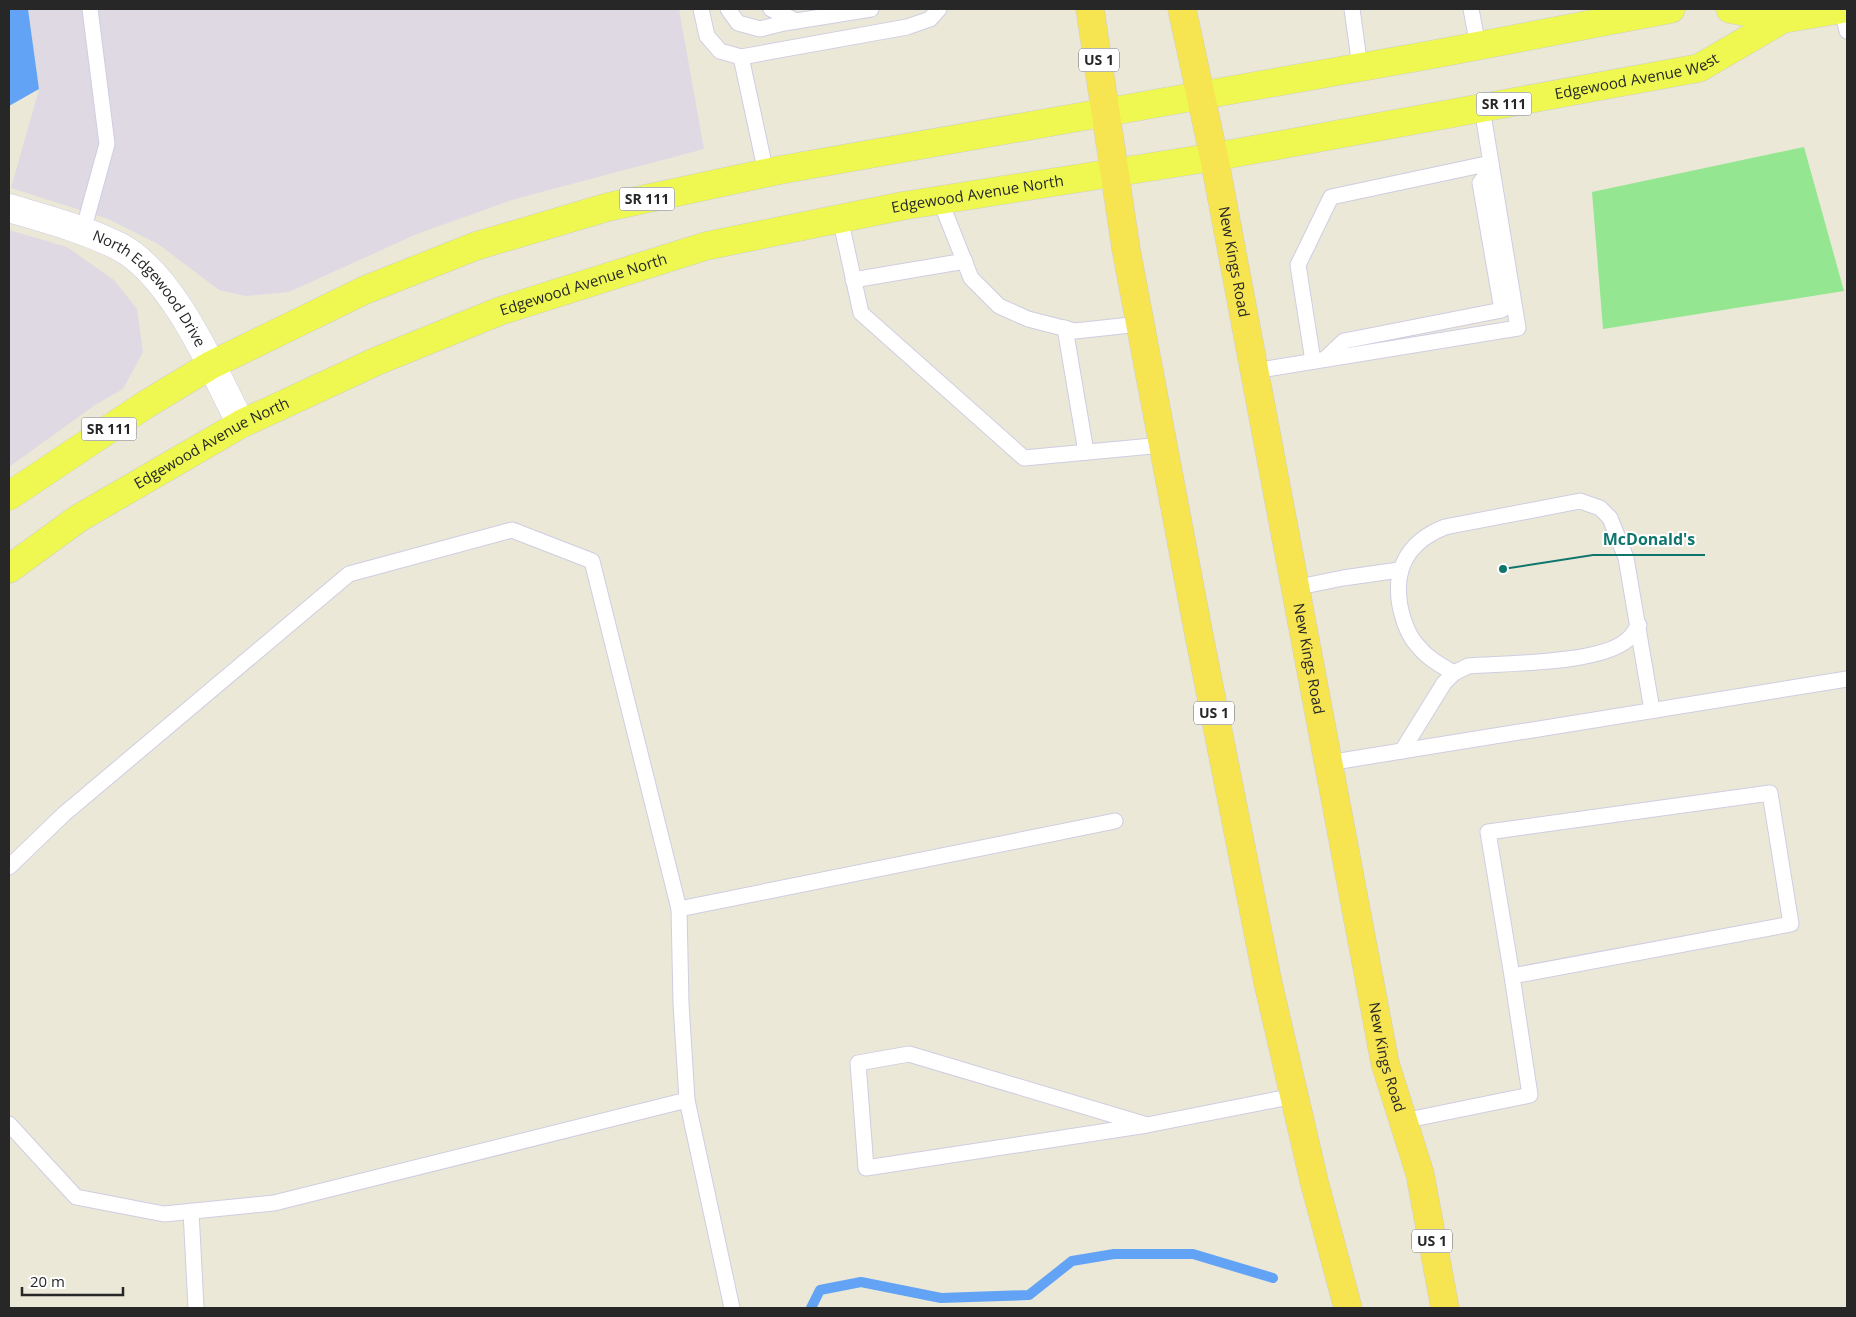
<svg xmlns="http://www.w3.org/2000/svg" width="1856" height="1317" font-family="'Open Sans',sans-serif">
  <style>
    .industrial { fill: #dfd9e3 }
    .green { fill: #94e690 }
    .water { fill: #63a3f5 }
    .lines { fill: none; stroke-linecap: round; stroke-linejoin: round }
    .stream { stroke: #63a3f5; stroke-width: 10 }
    .service-casing { stroke: #cfcde2; stroke-width: 17 }
    .tertiary-casing { stroke: #cfcde2; stroke-width: 29 }
    .primary-casing { stroke: #cfcfcf; stroke-width: 29 }
    .trunk-casing { stroke: #cfcfcf; stroke-width: 29 }
    .service { stroke: #fff; stroke-width: 15 }
    .tertiary { stroke: #fff; stroke-width: 28 }
    .primary { stroke: #eef850; stroke-width: 28 }
    .trunk { stroke: #f6e450; stroke-width: 28 }
    .labels { text-anchor: middle; stroke-width: 4; stroke-linejoin: round; paint-order: stroke }
    .shield { fill: #fff; stroke: #686868; stroke-width: 1 }
    .shield-label { font-size: 14px; font-weight: bold; fill: #272727 }
    .street-label { font-size: 15px; fill: #272727; stroke: #fff }
    .leader { fill: none; stroke: #0f766e; stroke-width: 2 }
    .callout-dot { fill: #0f766e; stroke: #fff; stroke-width: 2 }
    .callout-label { font-size: 16px; text-anchor: middle; font-weight: bold; fill: #0f766e; stroke: #fff; stroke-width: 4; stroke-linejoin: round; paint-order: stroke }
  </style>
  <rect width="100%" height="100%" fill="#ebe8d8"/>
  <!-- industrial -->
  <g class="industrial">
    <polygon points="28,9 679,9 704,149 515,199 417,234 289,292 246,296 219,290 158,244 108,219 11,188 39,89"/>
    <polygon points="9,230 67,247 114,280 137,309 143,352 123,389 95,405 9,467"/>
  </g>
  <!-- green -->
  <polygon class="green" points="1804,147 1844,291 1603,329 1592,192"/>
  <!-- water -->
  <polygon class="water" points="9,9 28,9 39,89 9,106"/>
  <g class="lines">
    <!-- stream -->
    <polyline class="stream" points="811,1308 820,1290 861,1282 941,1298 1029,1295 1072,1261 1114,1254 1193,1254 1273,1278"/>
    <!-- service casing -->
    <g class="service-casing">
      <g id="service">
        <polyline points="701,9 707,36 720,51 741,57 907,27 930,19 939,9"/>
        <polyline points="728,9 738,23 760,29 784,23 871,9"/>
        <polyline points="771,9 796,21"/>
        <polyline points="1352,9 1360,67"/>
        <polyline points="1471,9 1478,46"/>
        <polyline points="1842,9 1847,31"/>
        <polyline points="741,57 766,173"/>
        <polyline points="940,200 971,278 999,306 1028,319 1075,331 1140,324"/>
        <polyline points="840,218 861,313 1024,458 1163,445"/>
        <polyline points="83,231 107,144 90,9"/>
        <polyline points="853,280 965,261"/>
        <polyline points="1065,328 1086,452"/>
        <polyline points="1325,359 1344,341 1502,310 1480,183 1491,168"/>
        <polyline points="1313,361 1298,265 1331,197 1491,163"/>
        <polyline points="1254,371 1518,328 1482,108"/>
        <polyline points="1294,588 1343,578 1399,570"/>
        <path d="M 1454,673 C 1440,665 1427,658 1417,645 C 1407,634 1403,620 1400,606 C 1393,568 1409,541 1445,527 L 1580,501 L 1600,508 L 1610,518 L 1626,558 L 1652,710"/>
        <path d="M 1402,751 L 1444,683 L 1454,673 L 1468,666 C 1506,663 1600,664 1627,640 C 1632,637 1635,630 1639,625"/>
        <polyline points="1328,763 1847,679"/>
        <polyline points="9,867 64,814 349,574 512,530 592,561 679,909 681,1003 687,1100 732,1308"/>
        <polyline points="679,909 1115,821"/>
        <polyline points="1403,1121 1530,1095 1512,976 1791,924 1770,793 1488,832 1512,976"/>
        <polyline points="9,1124 76,1197 164,1214 274,1203 687,1100"/>
        <polyline points="1147,1125 909,1054 858,1063 866,1168 1147,1125 1294,1096"/>
        <polyline points="191,1211 196,1308"/>
      </g>
    </g>
    <!-- tertiary casing -->
    <g class="tertiary-casing">
      <g id="tertiary">
        <path id="s1" d="M 9,208 C 46,219 85,229 120,247 C 174,276 213,370 241,424"/>
      </g>
    </g>
    <!-- primary casing -->
    <g class="primary-casing">
      <g id="primary">
        <polyline points="1730,9 1783,19"/>
        <polyline points="9,496 145,405 211,365 365,290 476,246 608,207 780,170 1435,54 1671,9"/>
        <path id="s2" d="M 9,569 L 79,518 L 241,424 L 377,361 L 500,311 L 706,246 L 902,206 L 1214,157 L 1699,68 L 1783,19 L 1842,9"/>
      </g>
    </g>
    <!-- trunk casing -->
    <g class="trunk-casing">
      <g id="trunk">
        <polyline points="1090,9 1126,249 1198,630 1268,983 1314,1181 1348,1308"/>
        <path id="s3" d="M 1182,9 L 1214,157 L 1385,1063 L 1420,1174 L 1445,1308"/>
      </g>
    </g>
    <!-- service -->
    <use href="#service" class="service"/>
    <!-- tertiary -->
    <use href="#tertiary" class="tertiary"/>
    <!-- primary -->
    <use href="#primary" class="primary"/>
    <!-- trunk -->
    <use href="#trunk" class="trunk"/>
  </g>
  <g class="labels">
    <!-- shield labels -->
    <g class="shield">
      <rect x="1079" y="48.5" width="40" height="23" rx="4"/>
      <rect x="1476.5" y="92.5" width="55" height="23" rx="4"/>
      <rect x="619.5" y="187.5" width="55" height="23" rx="4"/>
      <rect x="81.5" y="417.5" width="55" height="23" rx="4"/>
      <rect x="1194" y="701.5" width="40" height="23" rx="4"/>
      <rect x="1412" y="1229.5" width="40" height="23" rx="4"/>
    </g>
    <g class="shield-label">
      <text x="1099" y="65">US 1</text>
      <text x="1504" y="109">SR 111</text>
      <text x="647" y="204">SR 111</text>
      <text x="109" y="434">SR 111</text>
      <text x="1214" y="718">US 1</text>
      <text x="1432" y="1246">US 1</text>
    </g>
    <!-- street labels -->
    <g class="street-label">
      <text dy="5" stroke="none"><textPath href="#s2" startOffset="1719">Edgewood Avenue West</textPath></text>
      <text dy="5" stroke="none"><textPath href="#s2" startOffset="1049">Edgewood Avenue North</textPath></text>
      <text dy="5" stroke="none"><textPath href="#s3" startOffset="258">New Kings Road</textPath></text>
      <text dy="5" stroke="none"><textPath href="#s2" startOffset="644">Edgewood Avenue North</textPath></text>
      <text dy="5" stroke="none"><textPath href="#s1" startOffset="168">North Edgewood Drive</textPath></text>
      <text dy="5" stroke="none"><textPath href="#s2" startOffset="239">Edgewood Avenue North</textPath></text>
      <text dy="5" stroke="none"><textPath href="#s3" startOffset="662">New Kings Road</textPath></text>
      <text dy="5" stroke="none"><textPath href="#s3" startOffset="1068">New Kings Road</textPath></text>
    </g>
  </g>
  <!-- callouts -->
  <path class="leader" d="M1503 569L1593 555H1705"/>
  <circle class="callout-dot" cx="1503" cy="569" r="5"/>
  <g class="callout-label">
    <text x="1649" y="545">McDonald's</text>
  </g>
  <!-- border -->
  <rect width="1856" height="1317" fill="none" stroke="#272727" stroke-width="20"/>
  <!-- scale -->
  <path d="M22 1287v8h101v-8" fill="none" stroke="#272727" stroke-width="2.5"/>
  <text x="30" y="1287" font-size="15" fill="#272727" stroke="#ffffff" stroke-width="4" paint-order="stroke">20 m</text>
</svg>
